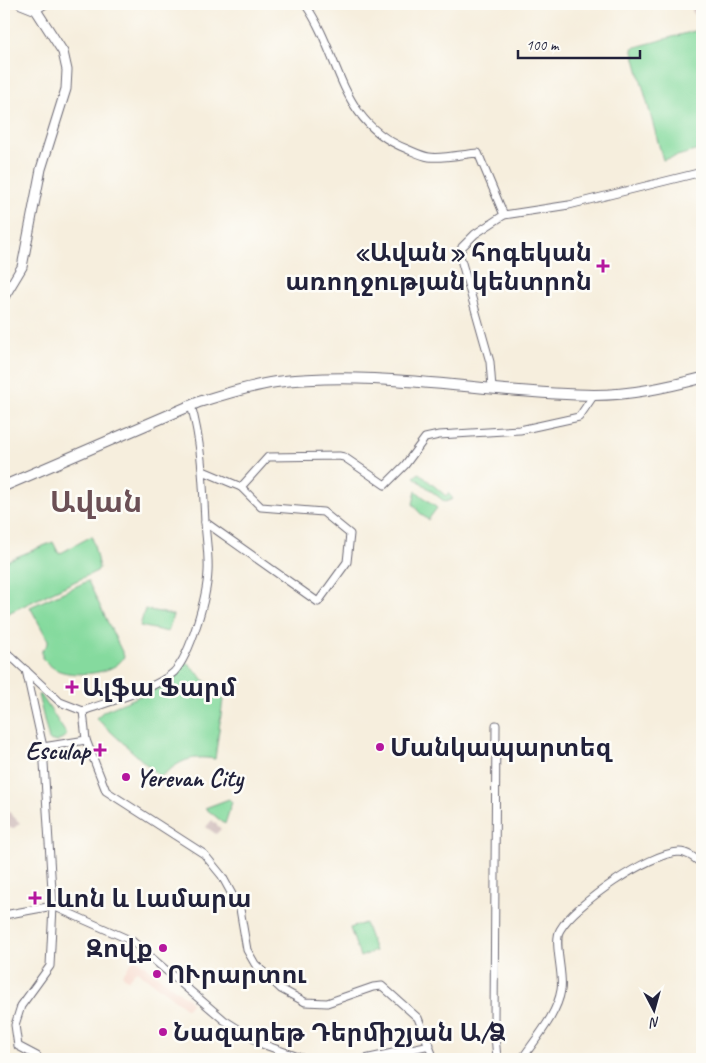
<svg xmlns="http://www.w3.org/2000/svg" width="706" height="1063" font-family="Caveat,'Noto Sans Armenian',sans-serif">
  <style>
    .built { fill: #f6d2c4 }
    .industrial { fill: #d1bfbe }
    .green { fill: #85da9e; stroke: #547e6c }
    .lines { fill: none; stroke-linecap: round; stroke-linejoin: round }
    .minor-casing { stroke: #6c6974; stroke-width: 9 }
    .tertiary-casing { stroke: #6c6974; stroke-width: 11 }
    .secondary-casing { stroke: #6c6974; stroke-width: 12 }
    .minor { stroke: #fff; stroke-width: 7 }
    .tertiary { stroke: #fff; stroke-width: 9 }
    .secondary { stroke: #fff; stroke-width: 10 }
    .poi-dot { fill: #b5179e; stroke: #fdfcf7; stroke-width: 2 }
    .labels { text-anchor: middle; stroke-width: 5; stroke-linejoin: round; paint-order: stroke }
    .poi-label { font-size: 25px; font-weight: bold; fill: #22223b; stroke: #fdfcf7; text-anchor: start }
    .district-label { font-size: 30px; font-weight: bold; fill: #6c5056; stroke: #fdfcf7 }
  </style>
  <rect width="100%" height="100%" fill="#fdfcf7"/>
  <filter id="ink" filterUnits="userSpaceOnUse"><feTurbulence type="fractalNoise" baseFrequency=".02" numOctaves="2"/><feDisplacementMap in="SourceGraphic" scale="10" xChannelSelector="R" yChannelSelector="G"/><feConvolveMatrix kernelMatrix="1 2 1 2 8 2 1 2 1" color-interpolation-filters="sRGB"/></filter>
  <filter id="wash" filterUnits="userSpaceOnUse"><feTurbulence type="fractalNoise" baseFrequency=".0096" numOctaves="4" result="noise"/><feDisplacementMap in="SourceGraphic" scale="20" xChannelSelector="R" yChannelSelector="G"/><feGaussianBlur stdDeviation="1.12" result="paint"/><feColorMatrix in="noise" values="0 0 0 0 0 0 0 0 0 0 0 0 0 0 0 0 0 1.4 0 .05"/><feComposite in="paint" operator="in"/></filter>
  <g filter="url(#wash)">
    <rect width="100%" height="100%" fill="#f6eedd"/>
    <!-- built -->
    <polygon class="built" points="135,958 192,1002 187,1009 136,970 128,980 122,975"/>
    <!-- industrial -->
    <g class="industrial">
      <polygon points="691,4 701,4 702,16 693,14"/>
      <polygon points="4,807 20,823 14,828 4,826"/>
      <polygon points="212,820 221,829 216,834 206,827"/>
    </g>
    <!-- green -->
    <g class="green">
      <polygon points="702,29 702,149 663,160 632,48"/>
      <polygon points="419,473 446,496 448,493 453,499 445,502 414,477"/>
      <polygon points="416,491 437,508 428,520 419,512 413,504"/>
      <polygon points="92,536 99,568 97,571 4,615 4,562 53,542 59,554"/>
      <path d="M 88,581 L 124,656 C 117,675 71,678 55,669 C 50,666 46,662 42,658 L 42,650 L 48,644 L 48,640 L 30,607 Z"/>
      <polygon points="145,609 173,615 168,632 140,626"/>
      <path d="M 187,662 L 223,700 L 215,759 C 188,755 181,761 160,777 L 96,718 L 104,711 L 152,691 Z"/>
      <polygon points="38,695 41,695 67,735 57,742 49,740"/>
      <polygon points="229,799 232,802 225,824 205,808"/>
      <polygon points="365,923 375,951 360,957 350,928"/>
    </g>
  </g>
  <g filter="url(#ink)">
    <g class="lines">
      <!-- minor casing -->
      <g class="minor-casing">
        <g id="minor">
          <path d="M 305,4 C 342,57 338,122 407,149 C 414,152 422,156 429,157 C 441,159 465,154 478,153 L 504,215"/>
          <polyline points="36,10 46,4"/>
          <polyline points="492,388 490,362 460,256 462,247 475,234 504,215 569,205 702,172"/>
          <polyline points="203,471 241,487 268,457 339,456 344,457 385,485 405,465 425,438 439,435 520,430 579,417 594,395"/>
          <polyline points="205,522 318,602 347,562 350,534 323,512 261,507 241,487"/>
          <path d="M 4,650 L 60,702 L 83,711 C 108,702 156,689 174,672 C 191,654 207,596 208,572 C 209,556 206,538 205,522 C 203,483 202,444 191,405"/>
          <polyline points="26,670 43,747 53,906 50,966 21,1006 15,1025 18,1046 37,1056 38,1059"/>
          <polyline points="83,711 86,740 106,791 204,854 222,876 240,909 247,950 255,964 281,989 305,1002 327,1003 373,987 382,986 418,1018 434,1059"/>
          <polyline points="496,725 494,1023 497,1059"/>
          <polyline points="43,747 86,740"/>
          <polyline points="53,906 132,941 224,1020 262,1044 304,1059"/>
          <polyline points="4,915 53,906"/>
          <polyline points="365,1059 430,1045"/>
          <path d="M 522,1059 C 536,1038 557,1015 561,990 C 564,974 553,942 560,930 C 575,904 649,853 679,852 C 688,852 696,859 702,864"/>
        </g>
      </g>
      <!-- tertiary casing -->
      <g class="tertiary-casing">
        <polyline id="tertiary" points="4,297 22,267 41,169 66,89 67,70 63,52 36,10 21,4"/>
      </g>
      <!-- secondary casing -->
      <g class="secondary-casing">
        <path id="secondary" d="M 4,486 L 199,402 C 224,394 250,386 276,382 C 382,369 488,394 594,395 C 631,395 667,387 702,378"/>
      </g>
      <!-- minor -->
      <use href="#minor" class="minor"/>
      <!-- tertiary -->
      <use href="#tertiary" class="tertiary"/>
      <!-- secondary -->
      <use href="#secondary" class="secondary"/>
    </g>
  </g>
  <!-- markers -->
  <g class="poi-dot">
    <path d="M600.5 258.5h5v5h5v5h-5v5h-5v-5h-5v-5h5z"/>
    <path d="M69.5 679.5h5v5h5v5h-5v5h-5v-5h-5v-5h5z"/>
    <circle cx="380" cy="747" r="5"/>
    <path d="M97.5 742.5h5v5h5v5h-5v5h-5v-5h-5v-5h5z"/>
    <circle cx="126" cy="777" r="5"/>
    <path d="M32.5 890.5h5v5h5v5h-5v5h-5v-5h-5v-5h5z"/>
    <circle cx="163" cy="948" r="5"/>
    <circle cx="157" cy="974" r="5"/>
    <circle cx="163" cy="1032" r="5"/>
  </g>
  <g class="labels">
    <!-- poi labels -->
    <g class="poi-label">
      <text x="592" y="261" text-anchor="end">«Ավան» հոգեկան<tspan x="592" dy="29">առողջության կենտրոն</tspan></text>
      <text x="82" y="696">Ալֆա Ֆարմ</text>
      <text x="390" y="756">Մանկապարտեզ</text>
      <text x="90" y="759" text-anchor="end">Esculap</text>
      <text x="136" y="786">Yerevan City</text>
      <text x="45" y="907">Լևոն և Լամարա</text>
      <text x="153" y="957" text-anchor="end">Զովք</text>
      <text x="167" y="983">ՈՒրարտու</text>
      <text x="173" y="1041">Նազարեթ Դերմիշյան Ա/Ձ</text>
    </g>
    <!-- district labels -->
    <g class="district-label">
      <text x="96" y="512">Ավան</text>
    </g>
  </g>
  <!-- margin -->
  <rect width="706" height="1063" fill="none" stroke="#fdfcf7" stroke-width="20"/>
  <!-- north arrow -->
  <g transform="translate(654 1010) rotate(174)" stroke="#fdfcf7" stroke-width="4" paint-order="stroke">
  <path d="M0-4L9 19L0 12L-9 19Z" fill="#22223b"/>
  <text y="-8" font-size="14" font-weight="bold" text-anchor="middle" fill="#22223b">N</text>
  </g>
  <!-- scale -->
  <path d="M518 50v8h122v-8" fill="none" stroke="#22223b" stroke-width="2.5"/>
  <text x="526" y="50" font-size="15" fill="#22223b" stroke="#fdfcf7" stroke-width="4" paint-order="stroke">100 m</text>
</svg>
